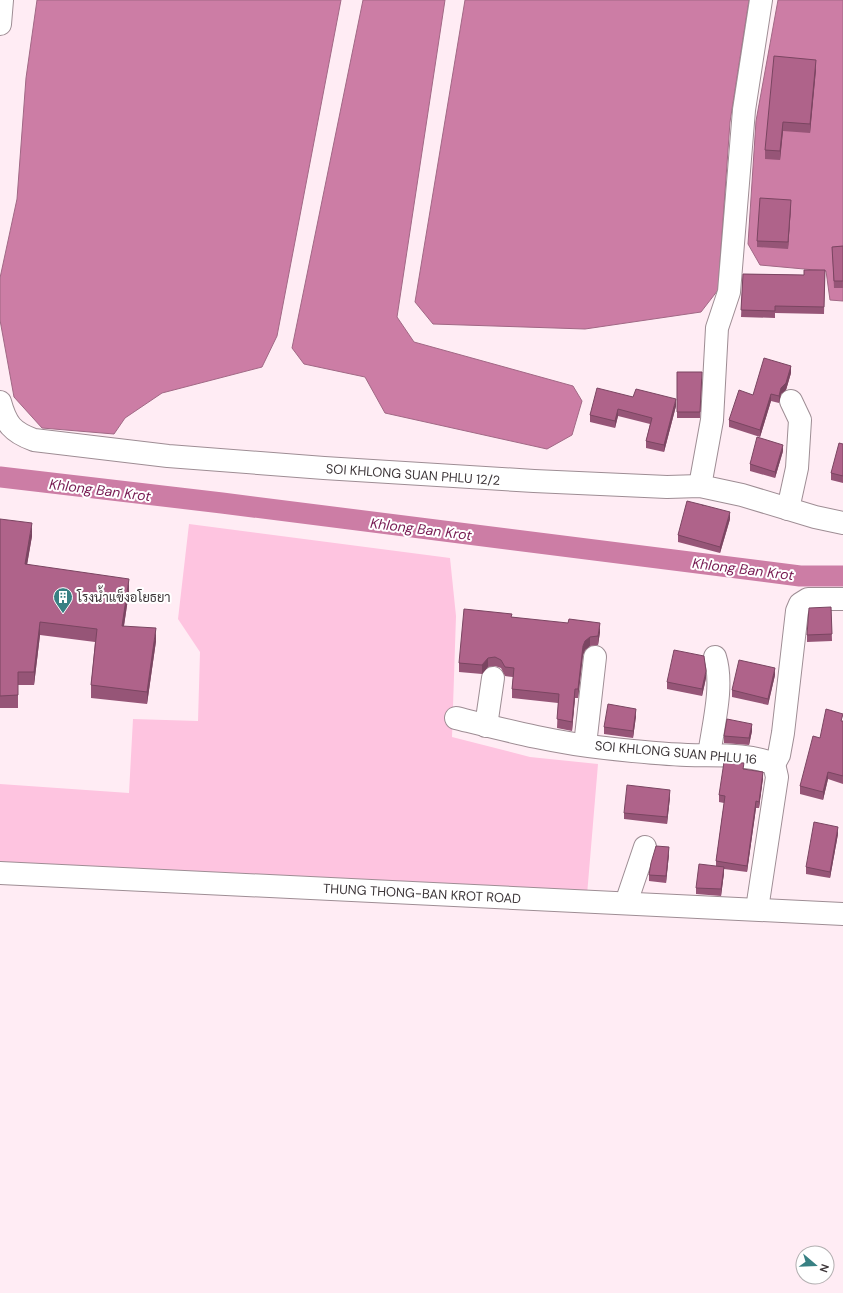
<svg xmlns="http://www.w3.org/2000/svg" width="843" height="1293" font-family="'DM Sans',Sarabun,sans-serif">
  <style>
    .green { fill: #fec4e0 }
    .water { fill: #cc7da5; stroke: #a16885 }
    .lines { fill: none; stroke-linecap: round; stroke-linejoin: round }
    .canal { stroke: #cc7da5; stroke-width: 21 }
    .minor-casing { stroke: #9e8d94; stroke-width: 24 }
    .minor { stroke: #fff; stroke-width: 22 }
    .wall { fill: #965577 }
    .shaded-wall { fill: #7a4561 }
    .building { fill: #af638a; stroke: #7a4561 }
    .labels { text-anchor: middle; stroke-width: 4; stroke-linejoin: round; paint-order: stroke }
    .street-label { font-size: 13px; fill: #3e373a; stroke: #fff }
    .poi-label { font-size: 13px; fill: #3e373a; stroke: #fff; text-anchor: start }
    .water-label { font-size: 14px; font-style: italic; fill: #771a52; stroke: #fff }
  </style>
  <rect width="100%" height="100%" fill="#ffecf4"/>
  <!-- green -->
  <polygon class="green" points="189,524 450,558 456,616 452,737 530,757 598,764 587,895 0,862 0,784 129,793 133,719 198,721 200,652 178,619"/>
  <!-- water -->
  <g class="water">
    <polygon points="37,0 341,0 277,336 262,367 162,393 125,418 114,434 42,428 14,397 0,320 0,278 17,199 26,78"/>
    <polygon points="363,0 445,0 397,317 414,342 573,386 582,401 572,435 547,449 385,413 365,377 304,364 292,348"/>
    <polygon points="465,0 749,0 730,122 718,290 701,312 585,329 433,324 415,302"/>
    <polygon points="778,0 843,0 843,301 830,300 826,271 760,265 748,244 756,121"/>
  </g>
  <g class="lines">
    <!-- canal -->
    <polyline class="canal" points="0,477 222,503 800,576 843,576"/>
    <!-- minor casing -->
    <g class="minor-casing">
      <g id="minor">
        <polyline points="0,24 2,0"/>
        <path d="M 0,402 C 6,424 12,432 34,440 L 168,456 L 324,468 L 534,481 L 667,487 L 700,486 L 742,495 L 815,517 L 843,523"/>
        <polyline points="700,486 712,420 717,328 729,292 744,110 761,0"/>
        <polyline points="788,509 797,468 800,420 791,401"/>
        <path d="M 456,718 C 505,730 555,743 605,748 C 632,751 660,754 687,755 C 716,756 747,753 774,764 L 777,777 L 757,909"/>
        <polyline points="486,726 493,678"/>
        <polyline points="585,745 595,657"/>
        <path d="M 709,755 C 713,726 724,685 715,657"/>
        <polyline points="774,764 779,755 783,733 797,611 800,604 808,599 843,599"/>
        <polyline points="0,873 843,914"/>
        <polyline points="626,903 645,847"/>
      </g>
    </g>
    <!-- minor -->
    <use href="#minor" class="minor"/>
  </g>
  <!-- wall -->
  <g class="wall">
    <polygon points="816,69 810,133 783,131 780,160 765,159 765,150"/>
    <polygon points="791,207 788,249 757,247 757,241"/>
    <polygon points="843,246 843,288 834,288 832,247"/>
    <polygon points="825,270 824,314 775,313 775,318 741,317 743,274 804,275"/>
    <polygon points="677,372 702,379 700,418 677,418"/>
    <polygon points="791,373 786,390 781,394 779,403 771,401 760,437 729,427 729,420 753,395"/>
    <polygon points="633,397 676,406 664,452 646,448 646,441 650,424 618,416 615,428 590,422 590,415"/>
    <polygon points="843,444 843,483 831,480 831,473"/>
    <polygon points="783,451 775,478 750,471 750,464"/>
    <polygon points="0,519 32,536 27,564 129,592 124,626 156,641 147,704 91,698 91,685 95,642 40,635 34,685 18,685 18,708 0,708"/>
    <polygon points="730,519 720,553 678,542 678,535"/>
    <polygon points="831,607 832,641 807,642 807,635"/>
    <polygon points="512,617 600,632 598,645 590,646 585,650 583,655 578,698 575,698 572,731 557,728 558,703 512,698 512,689 513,677 505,676 501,668 495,666 488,667 482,674 459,672 459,663"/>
    <polygon points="775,675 768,705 732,697 732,690"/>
    <polygon points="706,678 702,696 667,689 667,682"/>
    <polygon points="636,716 633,738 604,734 604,727"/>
    <polygon points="843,721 843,784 828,779 823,800 800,794 800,786 820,738"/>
    <polygon points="752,731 749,745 724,743 724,736"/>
    <polygon points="744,769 763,778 759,808 756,808 747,872 724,869 724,873 721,896 696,894 696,888 716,866 716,861 724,803 719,802 719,795"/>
    <polygon points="670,797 667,824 624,819 624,813"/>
    <polygon points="838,834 830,878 806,874 806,867"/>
    <polygon points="669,854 666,883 649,881 649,875"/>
  </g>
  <!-- shaded-wall -->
  <g class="shaded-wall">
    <polygon points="816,60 816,69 810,133 810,124"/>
    <polygon points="783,122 783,131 780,160 780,151"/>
    <polygon points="791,200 791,207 788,249 788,242"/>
    <polygon points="791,366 791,373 786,390 781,394 779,403 779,396 781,388"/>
    <polygon points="771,394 771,401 760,437 760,430"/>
    <polygon points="676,399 676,406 664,452 664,445"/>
    <polygon points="618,409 618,416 615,428 615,421"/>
    <polygon points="783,445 783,451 775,478 775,472"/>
    <polygon points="730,512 730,519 720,553 720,547"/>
    <polygon points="32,523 32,536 25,577 25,564"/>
    <polygon points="129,579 129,592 122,638 122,626"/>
    <polygon points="40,622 40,635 34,685 34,672"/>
    <polygon points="600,623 600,632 598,645 598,636"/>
    <polygon points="156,628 156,641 147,704 147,692"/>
    <polygon points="590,637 590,646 585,650 583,655 578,698 578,689 583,646 585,641"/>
    <polygon points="488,658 488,667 482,674 482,665"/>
    <polygon points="775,668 775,675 768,705 768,699"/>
    <polygon points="706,671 706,678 702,696 702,689"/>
    <polygon points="575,689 575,698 572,731 572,722"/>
    <polygon points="636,709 636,716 633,738 633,731"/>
    <polygon points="752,724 752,731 749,745 749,738"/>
    <polygon points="763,772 763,778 759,808 759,802"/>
    <polygon points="828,772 828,779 823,800 823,792"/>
    <polygon points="670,790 670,797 667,824 667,817"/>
    <polygon points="756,801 756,808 747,872 747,866"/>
    <polygon points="838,827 838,834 830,878 830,872"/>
    <polygon points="669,847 669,854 666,883 666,876"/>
    <polygon points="724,867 724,873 721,896 721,889"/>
  </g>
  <!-- building -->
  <g class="building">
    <polygon points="774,56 816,60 810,124 783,122 780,151 765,150"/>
    <polygon points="760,198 791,200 788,242 757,241"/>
    <polygon points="843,246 843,281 834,281 832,247"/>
    <polygon points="804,270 825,270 824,307 775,306 775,311 741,310 743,274 804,275"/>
    <polygon points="764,358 791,366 786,383 781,388 779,396 771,394 760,430 729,420 739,390 753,395"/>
    <polygon points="677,372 702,372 700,412 677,412"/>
    <polygon points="597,388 633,397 636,389 676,399 664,445 646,441 652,418 618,409 615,421 590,415"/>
    <polygon points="757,437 783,445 775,472 750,464"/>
    <polygon points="839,443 843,444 843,476 831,473"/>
    <polygon points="687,501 703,505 703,506 703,505 730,512 720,547 678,535"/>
    <polygon points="0,519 32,523 25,564 129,579 122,626 156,628 147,692 91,685 97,629 40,622 34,672 18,672 18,695 0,696"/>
    <polygon points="831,607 832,634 807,635 809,608"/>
    <polygon points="464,609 512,614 511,617 568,623 569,619 600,623 598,636 590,637 585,641 583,646 578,689 575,689 572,722 557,719 559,694 512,689 514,668 505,667 501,660 495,657 488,658 482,665 459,663"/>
    <polygon points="674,650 704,656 706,671 702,689 667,682"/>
    <polygon points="739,660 775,668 768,699 732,690"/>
    <polygon points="608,704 636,709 633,731 604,727"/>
    <polygon points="826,709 843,714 841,721 843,721 843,776 828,772 823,792 800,786 813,736 820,738"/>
    <polygon points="727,719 752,724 749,738 724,736"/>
    <polygon points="724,762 744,763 743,769 763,772 759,802 756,801 747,866 716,861 725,796 719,795"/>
    <polygon points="627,785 670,790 667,817 624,813"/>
    <polygon points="814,822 838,827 830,872 806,867"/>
    <polygon points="656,846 669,847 666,876 649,875 651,863"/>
    <polygon points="699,864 724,867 721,889 696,888"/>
  </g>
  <!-- icons -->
  <defs>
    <g id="building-pin" transform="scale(1)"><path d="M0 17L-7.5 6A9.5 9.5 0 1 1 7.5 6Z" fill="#388083" stroke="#fff"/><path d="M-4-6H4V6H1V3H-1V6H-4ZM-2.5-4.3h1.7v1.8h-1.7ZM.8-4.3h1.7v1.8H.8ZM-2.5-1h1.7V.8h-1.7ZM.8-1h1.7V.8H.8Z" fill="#fff"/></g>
  </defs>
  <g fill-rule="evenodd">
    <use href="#building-pin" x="63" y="597"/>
  </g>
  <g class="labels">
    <!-- street labels -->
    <g class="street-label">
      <text transform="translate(413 474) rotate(4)" y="5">SOI KHLONG SUAN PHLU 12/2</text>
      <text transform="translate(676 752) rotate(5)" y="5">SOI KHLONG SUAN PHLU 16</text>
      <text transform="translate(422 893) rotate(3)" y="5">THUNG THONG-BAN KROT ROAD</text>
    </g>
    <!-- poi labels -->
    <g class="poi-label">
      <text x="77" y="602">โรงน้ำแข็งอโยธยา</text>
    </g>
    <!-- water labels -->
    <g class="water-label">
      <text transform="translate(100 490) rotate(7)" y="5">Khlong Ban Krot</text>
      <text transform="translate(421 529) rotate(7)" y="5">Khlong Ban Krot</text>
      <text transform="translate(743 569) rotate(7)" y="5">Khlong Ban Krot</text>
    </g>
  </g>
  <!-- north arrow -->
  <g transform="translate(815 1265) rotate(109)"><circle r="19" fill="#ffffff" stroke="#b2afb0"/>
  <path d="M0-3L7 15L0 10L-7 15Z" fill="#388083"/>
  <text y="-6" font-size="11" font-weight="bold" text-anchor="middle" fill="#3e373a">N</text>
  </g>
</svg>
